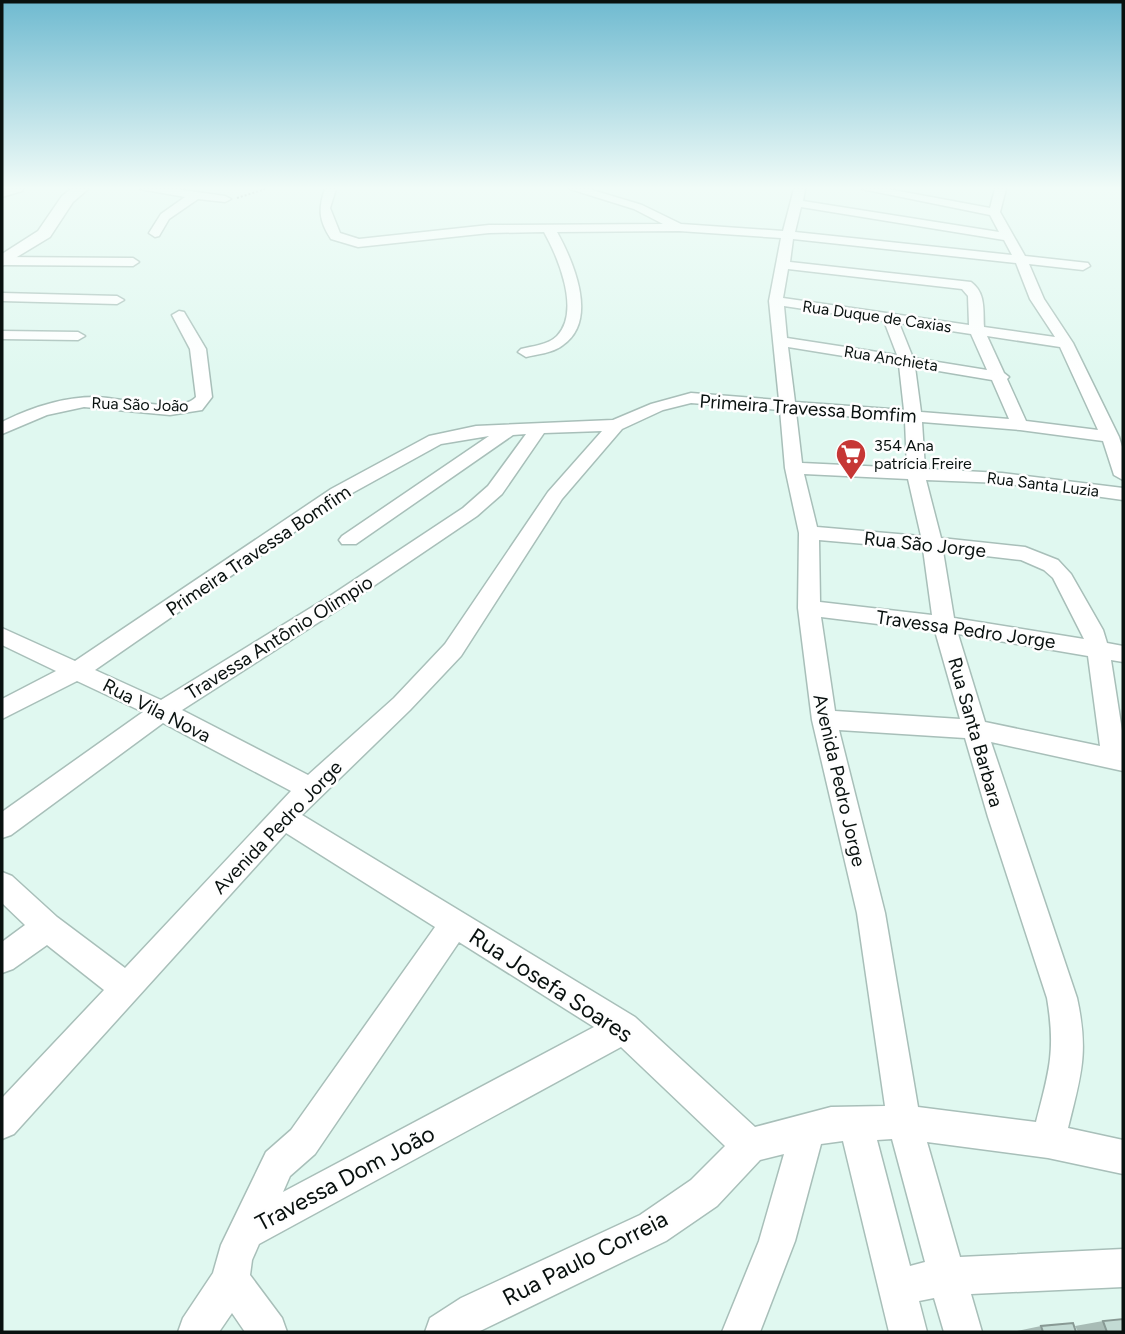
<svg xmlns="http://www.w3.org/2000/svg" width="1125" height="1334" font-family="Figtree,sans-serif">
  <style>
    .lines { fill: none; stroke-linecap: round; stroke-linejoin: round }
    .minor-casing { stroke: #a8bfb9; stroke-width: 3 }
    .major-casing { stroke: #a8bfb9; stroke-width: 3 }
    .path { stroke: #72827d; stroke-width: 2; stroke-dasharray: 2 2; stroke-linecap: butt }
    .minor { fill: #fff; fill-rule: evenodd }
    .major { fill: #fff; fill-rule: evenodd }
    .wall { fill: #a8bcb6 }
    .building { fill: #c3dbd4; stroke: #889994; stroke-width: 2 }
    .labels { text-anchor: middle; stroke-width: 5; stroke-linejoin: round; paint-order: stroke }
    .far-street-label { font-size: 16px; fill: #09110f; stroke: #fefefe }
    .far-poi-label { font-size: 16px; fill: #09110f; stroke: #fefefe; text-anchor: start }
    .street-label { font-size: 19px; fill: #09110f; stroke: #fefefe }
    .near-street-label { font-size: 23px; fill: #09110f; stroke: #fefefe }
  </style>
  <rect width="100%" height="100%" fill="#e0f8f0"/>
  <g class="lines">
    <!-- minor casing -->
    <g class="minor-casing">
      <g id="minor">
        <polygon points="23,189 22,191 2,197 2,190"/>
        <polygon points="140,189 175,189 225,196 231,199 225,202 198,199 169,219 159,236 155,237 149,233 161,214 185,197"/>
        <path d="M 325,189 L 336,189 L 330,208 L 340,233 L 359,239 L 489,225 L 663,224 L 634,209 L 570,189 L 589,189 L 642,205 L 681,224 L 783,231 L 794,189 L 805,189 L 803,201 L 999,232 L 990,215 L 862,189 L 888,189 L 990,208 L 995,189 L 1006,189 L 1000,212 L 1025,256 L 1088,263 L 1090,266 L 1083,270 L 1029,264 L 1044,299 L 1073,343 L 1119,437 L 1123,450 L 1123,480 L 1114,475 L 1103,441 L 1020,430 L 922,422 L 925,469 L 1002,473 L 1123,488 L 1123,500 L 1002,483 L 926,480 L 941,538 L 1025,547 L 1058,560 L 1071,574 L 1103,630 L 1107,643 L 1123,646 L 1123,662 L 1111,660 L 1123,737 L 1123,771 L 991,742 L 1077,998 C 1089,1053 1081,1075 1068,1128 L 1123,1140 L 1123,1174 L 1048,1158 L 927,1142 L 960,1257 L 1123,1249 L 1123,1287 L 971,1294 L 982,1332 L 944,1332 L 934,1298 L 919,1301 L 927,1332 L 889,1332 L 843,1141 L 821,1144 L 795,1241 L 760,1332 L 722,1332 L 759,1241 L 784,1154 L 760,1160 L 717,1206 L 666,1241 L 478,1332 L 425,1332 L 430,1318 L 461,1298 L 640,1215 L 691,1180 L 725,1146 L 621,1047 L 259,1244 L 252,1260 L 250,1275 L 282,1318 L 287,1332 L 245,1332 L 232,1313 L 219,1332 L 178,1332 L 183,1318 L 213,1273 L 221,1245 L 266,1152 L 291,1130 L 435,927 L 286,833 L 14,1134 L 2,1139 L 2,1098 L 104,990 L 47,945 L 13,969 L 2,973 L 2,942 L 25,925 L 2,903 L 2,872 L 12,876 L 57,917 L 125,968 L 291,791 L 163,723 L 11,835 L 2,838 L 2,812 L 143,712 L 77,681 L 2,719 L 2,699 L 56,671 L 2,645 L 2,628 L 75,661 L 331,489 L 429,436 L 476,426 L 613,420 L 651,404 L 691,393 L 779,400 L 769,301 L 781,238 L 679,231 L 557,232 C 573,261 599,320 563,345 C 553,353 538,354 526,357 L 518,352 L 521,349 C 532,346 548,345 557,336 C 581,311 558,257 544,232 L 489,233 L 358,247 L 331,239 C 319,221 318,209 325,189 ZM 801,207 L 1004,240 L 1012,255 L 795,232 ZM 793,239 L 1016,263 L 1030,299 L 1055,337 L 984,327 C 983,310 986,293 971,282 L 790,262 ZM 788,269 L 962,289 L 968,296 L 969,325 L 783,298 ZM 784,306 L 884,321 L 897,355 L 787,338 ZM 899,323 L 971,334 L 987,370 L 913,358 ZM 987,336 L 1060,347 L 1098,430 L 1026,421 L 1007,379 L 1009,377 L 1004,373 ZM 788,347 L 899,365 L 904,410 L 795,402 ZM 915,367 L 992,380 L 1009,419 L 921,412 ZM 691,403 L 780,410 L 785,468 L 799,533 L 798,608 L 812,720 L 857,913 L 885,1106 L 831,1107 L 755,1127 L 635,1017 L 302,815 L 410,710 L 461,656 L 562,499 L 622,429 L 663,410 ZM 796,412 L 905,421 L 907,468 L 802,463 ZM 602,431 L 548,492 L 445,644 L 394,698 L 308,775 L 182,710 L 344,606 L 477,516 L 502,494 L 544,433 ZM 526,434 L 488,486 L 463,508 L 330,596 L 161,700 L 95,670 L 345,497 L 441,444 L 489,436 L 342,536 L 339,540 L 342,544 L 356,544 L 513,435 ZM 804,474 L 908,479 L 921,536 L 817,527 ZM 819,540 L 923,549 L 932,615 L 820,602 ZM 943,551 L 1021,560 L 1044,570 L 1053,578 L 1084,639 L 954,618 ZM 821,617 L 935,631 L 960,719 L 835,711 ZM 958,634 L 1088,656 L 1100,746 L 985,722 ZM 839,730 L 965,738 L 988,817 L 1047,998 C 1056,1051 1049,1072 1036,1122 L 918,1107 L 885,913 ZM 459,942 L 594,1027 L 283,1192 L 290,1176 L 315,1154 ZM 892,1139 L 925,1262 L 910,1266 L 877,1140 Z"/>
        <polygon points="2,257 133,258 139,262 133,266 2,265"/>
        <polygon points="2,293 117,296 124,300 117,304 2,301"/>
        <path d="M 179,311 L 184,312 L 206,349 L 212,397 L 202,410 L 170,415 L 84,407 L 47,415 L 2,434 L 2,422 L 6,420 C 33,407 64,397 95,397 C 119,397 180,415 196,397 L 190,349 L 172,315 Z"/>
        <polygon points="2,331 78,332 85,336 78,340 2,339"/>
      </g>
    </g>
    <!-- major casing -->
    <g class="major-casing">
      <polygon id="major" points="71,189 88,189 73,202 50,237 2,266 2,254 38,231 62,196"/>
    </g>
    <!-- path -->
    <polyline class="path" points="237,198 265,189"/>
    <!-- minor -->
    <use href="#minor" class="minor"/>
    <!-- major -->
    <use href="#major" class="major"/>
  </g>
  <!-- wall -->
  <g class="wall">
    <polygon points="1103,1321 1123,1332 1078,1332 1075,1326"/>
    <polygon points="1041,1326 1076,1332 1018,1332 1017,1331"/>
  </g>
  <!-- building -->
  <g class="building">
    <polygon points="1123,1319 1123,1332 1107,1332 1103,1321"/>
    <polygon points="1073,1323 1076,1332 1043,1332 1041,1326"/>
  </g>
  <!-- sky -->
  <linearGradient id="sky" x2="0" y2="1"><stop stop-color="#6fbad0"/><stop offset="0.5" stop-color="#f1fcf8"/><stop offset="1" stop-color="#f1fcf8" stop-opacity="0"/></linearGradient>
  <rect width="1125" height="376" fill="url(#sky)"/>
  <!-- icons -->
  <defs>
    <g id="supermarket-pin" transform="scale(1.575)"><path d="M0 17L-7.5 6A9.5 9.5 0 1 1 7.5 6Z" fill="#c63735" stroke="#fefefe"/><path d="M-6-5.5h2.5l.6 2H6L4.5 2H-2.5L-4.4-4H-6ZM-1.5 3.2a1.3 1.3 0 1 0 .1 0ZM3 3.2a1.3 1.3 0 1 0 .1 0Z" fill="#fff"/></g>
  </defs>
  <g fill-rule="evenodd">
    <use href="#supermarket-pin" x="851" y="454"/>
  </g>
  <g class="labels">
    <!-- far-street labels -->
    <g class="far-street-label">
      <text transform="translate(877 316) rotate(8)" y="6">Rua Duque de Caxias</text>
      <text transform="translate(891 358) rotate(9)" y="6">Rua Anchieta</text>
      <text transform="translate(140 404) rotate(2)" y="6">Rua São João</text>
      <text transform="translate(1043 484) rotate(7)" y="6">Rua Santa Luzia</text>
    </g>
    <!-- far-poi labels -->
    <g class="far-poi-label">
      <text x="874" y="451">354 Ana<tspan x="874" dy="18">patrícia Freire</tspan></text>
    </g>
    <!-- street labels -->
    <g class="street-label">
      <text transform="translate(808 408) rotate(4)" y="7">Primeira Travessa Bomfim</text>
      <text transform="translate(925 544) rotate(6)" y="7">Rua São Jorge</text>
      <text transform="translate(258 550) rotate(-34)" y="7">Primeira Travessa Bomfim</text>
      <text transform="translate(966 629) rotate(8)" y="7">Travessa Pedro Jorge</text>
      <text transform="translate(279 637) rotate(-32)" y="7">Travessa Antônio Olimpio</text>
      <text transform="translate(157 710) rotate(27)" y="7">Rua Vila Nova</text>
      <text transform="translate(976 732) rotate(74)" y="7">Rua Santa Barbara</text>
      <text transform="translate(840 780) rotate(77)" y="7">Avenida Pedro Jorge</text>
      <text transform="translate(277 827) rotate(-46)" y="7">Avenida Pedro Jorge</text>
    </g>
    <!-- near-street labels -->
    <g class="near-street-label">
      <text transform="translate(551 985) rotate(33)" y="8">Rua Josefa Soares</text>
      <text transform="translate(345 1178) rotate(-28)" y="8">Travessa Dom João</text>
      <text transform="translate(585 1258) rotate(-27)" y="8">Rua Paulo Correia</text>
    </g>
  </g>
  <!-- border -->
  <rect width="1125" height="1334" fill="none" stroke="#09110f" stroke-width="7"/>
</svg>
